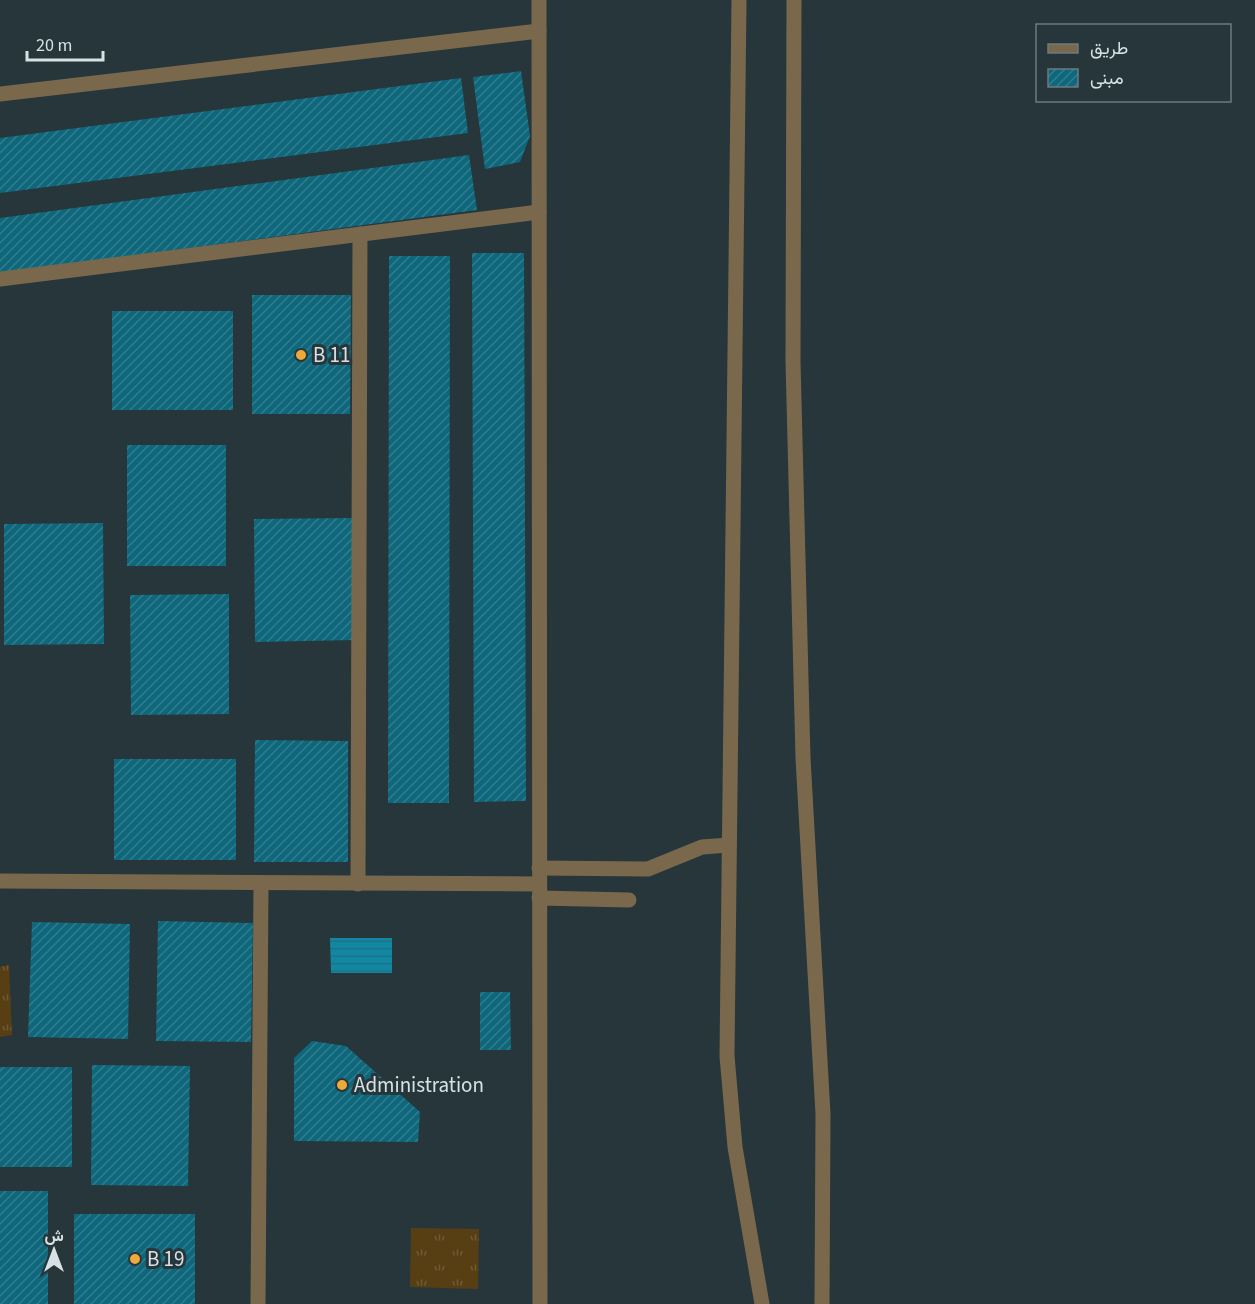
<svg xmlns="http://www.w3.org/2000/svg" width="1255" height="1304" font-family="'Source Sans 3',Vazirmatn,sans-serif">
  <style>
    .grass { fill: url(#grass-tufts) }
    .water { fill: url(#water-rules) }
    .building { fill: url(#building-hatch) }
    .lines { fill: none; stroke-linecap: round; stroke-linejoin: round }
    .minor { stroke: #7a684d; stroke-width: 15 }
    .poi-dot { fill: #ebaa39; stroke: #26363b; stroke-width: 2 }
    .labels { text-anchor: middle; stroke-width: 6; stroke-linejoin: round; paint-order: stroke }
    .poi-label { font-size: 21px; fill: #d8e2e5; stroke: #26363b; text-anchor: start }
  </style>
  <defs>
    <pattern id="grass-tufts" width="24" height="20" patternUnits="userSpaceOnUse" patternTransform="scale(1.5)"><rect width="24" height="20" fill="#583e13"/><path d="M3 7l-1-3M5 7V3M7 7l1-3M15 17l-1-3M17 17v-4M19 17l1-3" fill="none" stroke="#6f5a35"/></pattern>
    <pattern id="water-rules" width="6" height="5" patternUnits="userSpaceOnUse" patternTransform="scale(1.5)"><rect width="6" height="5" fill="#1088a3"/><path d="M0 2.5h6" fill="none" stroke="#217082"/></pattern>
    <pattern id="building-hatch" width="6" height="6" patternUnits="userSpaceOnUse" patternTransform="scale(1.5)"><rect width="6" height="6" fill="#0f677b"/><path d="M-1 1l2-2M0 6l6-6M5 7l2-2" fill="none" stroke="#317c8e"/></pattern>
  </defs>
  <rect width="100%" height="100%" fill="#26363b"/>
  <!-- grass -->
  <g class="grass">
    <polygon points="9,965 12,1035 0,1037 0,967"/>
    <polygon points="411,1228 479,1229 478,1289 410,1287"/>
  </g>
  <!-- water -->
  <polygon class="water" points="330,938 392,938 392,973 331,973"/>
  <!-- building -->
  <g class="building">
    <polygon points="521,71 530,136 520,162 485,169 473,77"/>
    <polygon points="461,78 468,133 0,193 0,138"/>
    <polygon points="469,155 477,210 0,273 0,218"/>
    <polygon points="472,253 524,253 526,801 474,802"/>
    <polygon points="389,256 450,256 449,803 388,803"/>
    <polygon points="252,295 351,295 350,414 252,414"/>
    <rect x="112" y="311" width="121" height="99"/>
    <rect x="127" y="445" width="99" height="121"/>
    <polygon points="353,518 355,640 255,642 254,519"/>
    <polygon points="103,523 104,644 4,645 4,524"/>
    <polygon points="229,594 229,714 131,715 130,595"/>
    <polygon points="255,740 348,741 348,862 254,862"/>
    <rect x="114" y="759" width="122" height="101"/>
    <polygon points="158,921 253,923 251,1042 156,1041"/>
    <polygon points="32,922 130,924 128,1039 28,1037"/>
    <polygon points="480,992 510,992 511,1050 480,1050"/>
    <polygon points="312,1041 346,1046 420,1112 418,1142 294,1141 294,1058"/>
    <polygon points="92,1065 190,1066 188,1186 91,1185"/>
    <rect x="0" y="1067" width="72" height="100"/>
    <rect x="0" y="1191" width="48" height="113"/>
    <rect x="74" y="1214" width="121" height="90"/>
  </g>
  <g class="lines">
    <!-- minor -->
    <g class="minor">
      <polyline points="539,0 540,1304"/>
      <polyline points="739,0 727,1056 735,1147 762,1304"/>
      <polyline points="794,0 793,361 803,758 823,1114 822,1304"/>
      <polyline points="0,94 539,31"/>
      <polyline points="0,279 539,212"/>
      <polyline points="539,868 648,869 702,847 729,845"/>
      <polyline points="0,881 539,884"/>
      <polyline points="358,884 360,234"/>
      <polyline points="539,898 629,900"/>
      <polyline points="258,1304 261,884"/>
    </g>
  </g>
  <!-- markers -->
  <g class="poi-dot">
    <circle cx="301" cy="355" r="6"/>
    <circle cx="342" cy="1085" r="6"/>
    <circle cx="135" cy="1259" r="6"/>
  </g>
  <g class="labels">
    <!-- poi labels -->
    <g class="poi-label">
      <text x="313" y="362">B 11</text>
      <text x="354" y="1092">Administration</text>
      <text x="147" y="1266">B 19</text>
    </g>
  </g>
  <!-- legend -->
  <rect x="1036" y="24" width="195" height="78" fill="#26363b" stroke="#6d7b7f" stroke-width="1.5"/>
  <rect x="1048" y="44" width="30" height="9" fill="#7a684d" stroke="#6d7b7f" stroke-width="1.5"/>
  <text x="1090" y="54" font-size="18" fill="#d8e2e5">طريق</text>
  <rect x="1048" y="69" width="30" height="18" fill="url(#building-hatch)" stroke="#6d7b7f" stroke-width="1.5"/>
  <text x="1090" y="84" font-size="18" fill="#d8e2e5">مبنى</text>
  <!-- north arrow -->
  <g transform="translate(54 1250)" stroke="#26363b" stroke-width="4.5" paint-order="stroke">
  <path d="M0-4.5L10 22L0 15L-10 22Z" fill="#d8e2e5"/>
  <text y="-9" font-size="16" font-weight="bold" text-anchor="middle" fill="#d8e2e5">ش</text>
  </g>
  <!-- scale -->
  <path d="M27 51v9h76v-9" fill="none" stroke="#d8e2e5" stroke-width="3"/>
  <text x="36" y="51" font-size="18" fill="#d8e2e5" stroke="#26363b" stroke-width="4.5" paint-order="stroke">20 m</text>
</svg>
